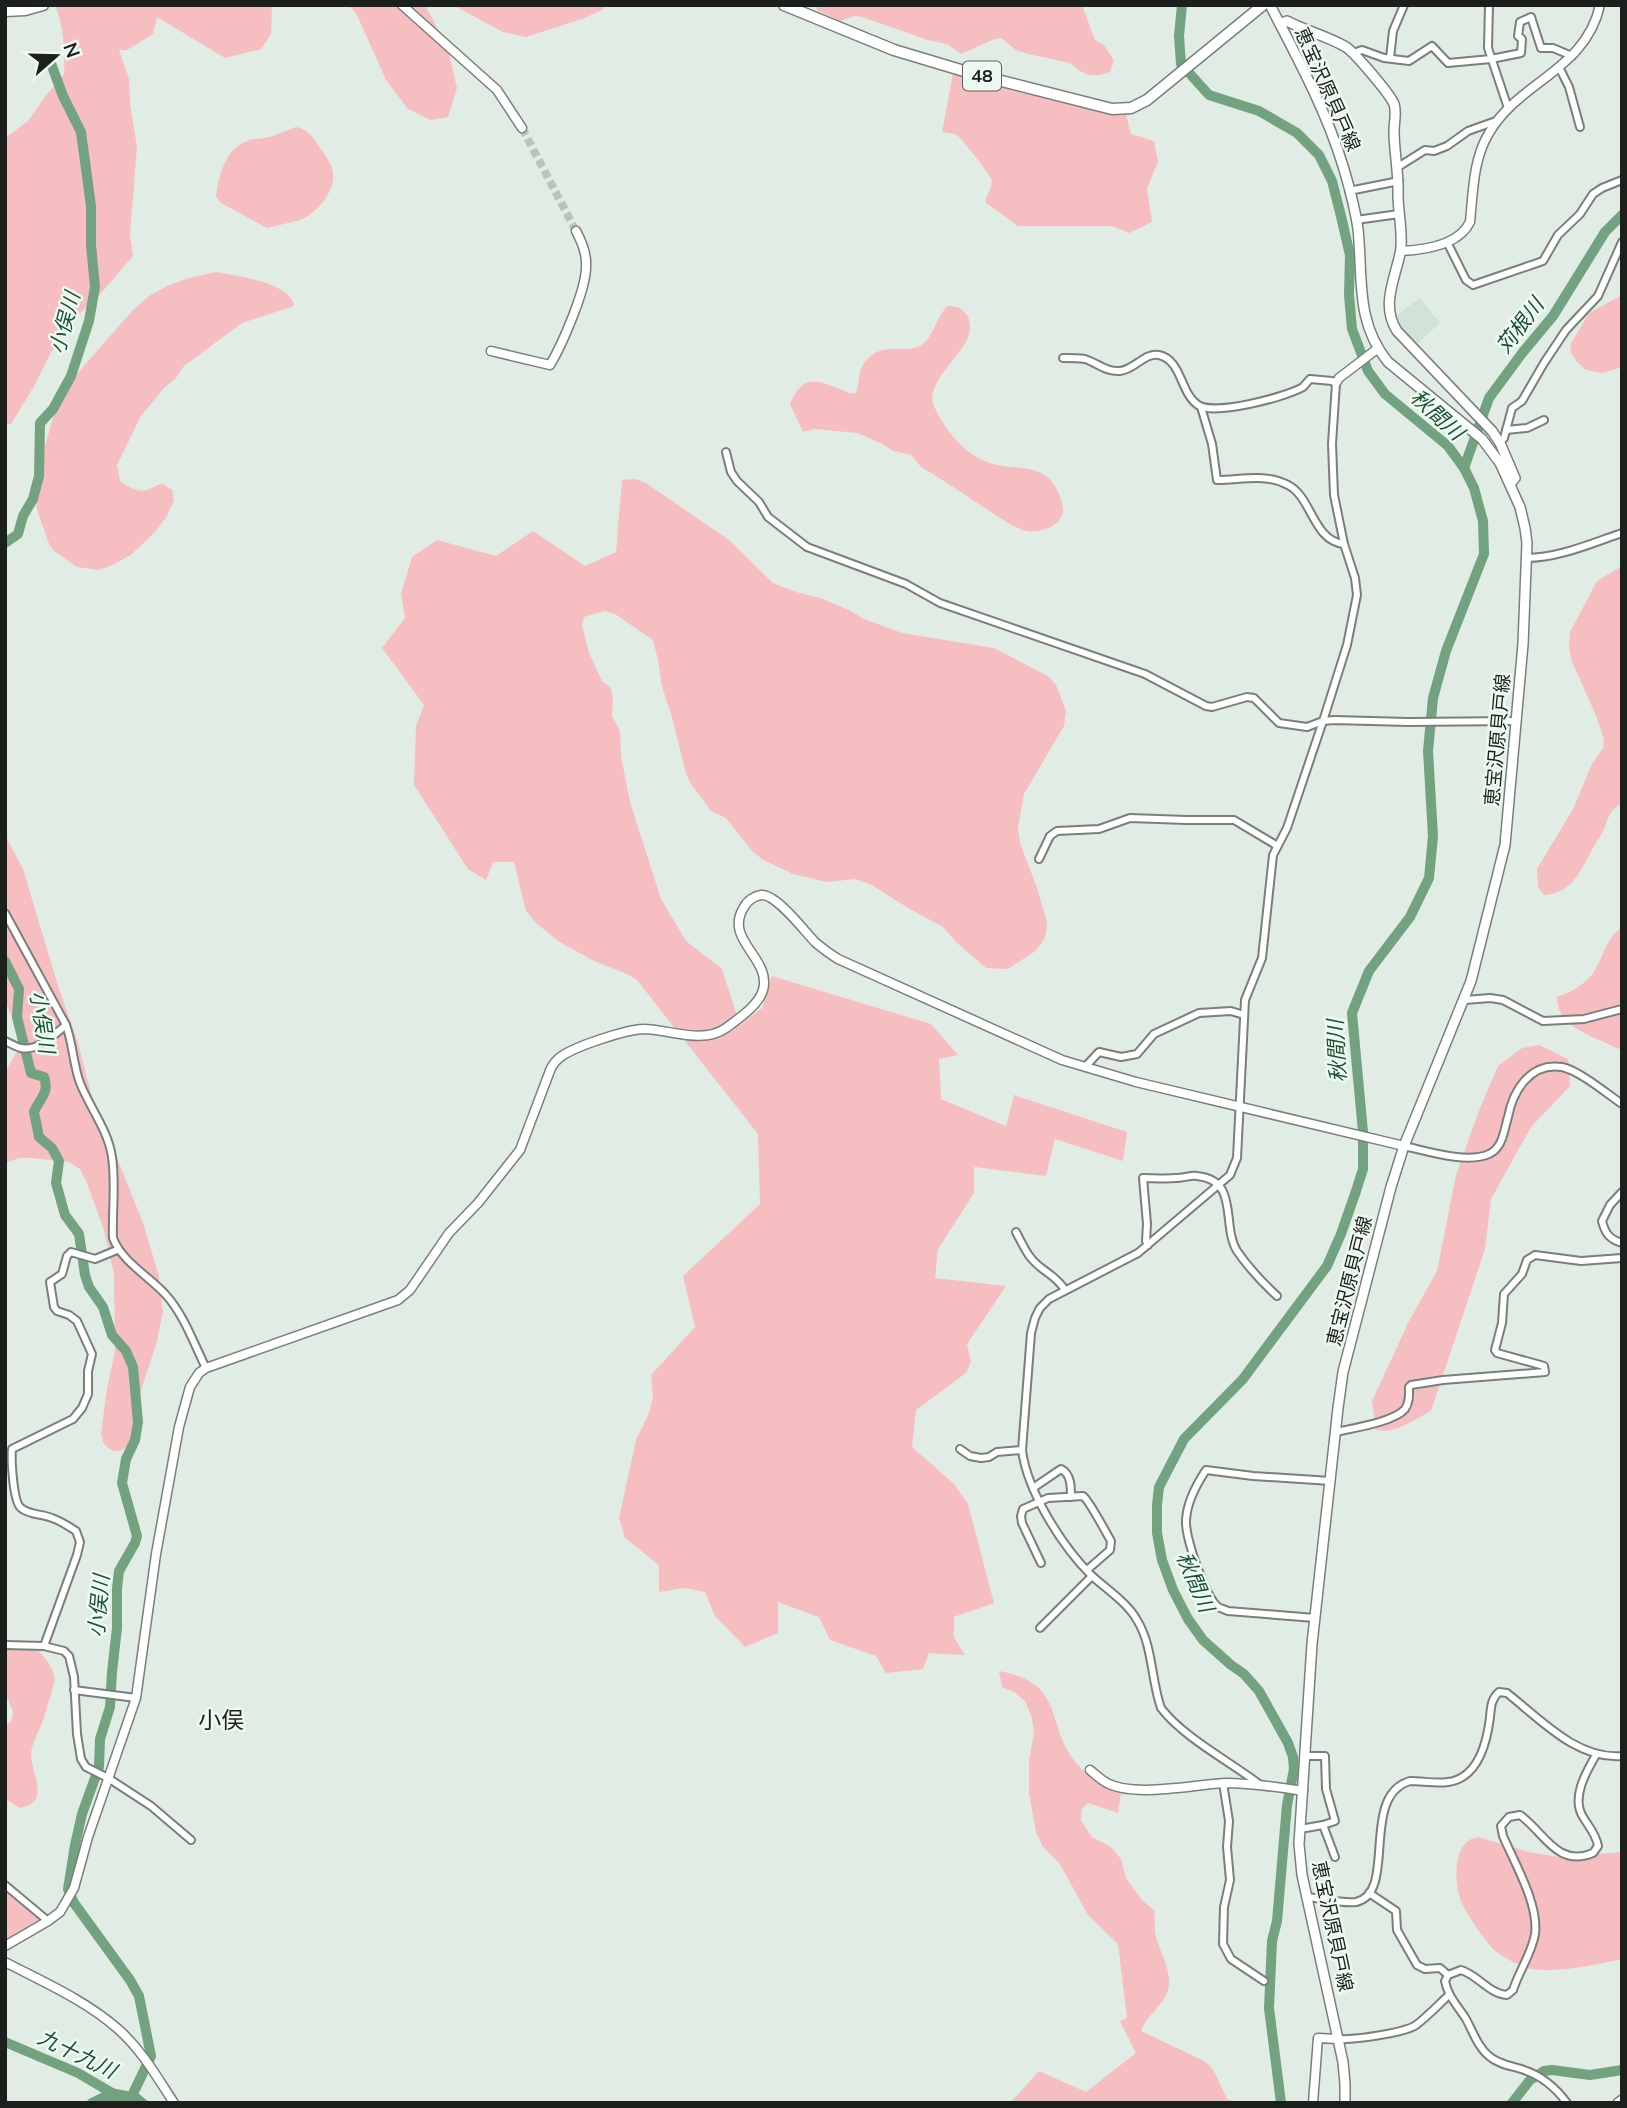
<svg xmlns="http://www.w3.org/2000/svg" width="1627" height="2108" font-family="Mulish,'Noto Sans JP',sans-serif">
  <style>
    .built { fill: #d1e3d6 }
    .green { fill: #f7bec1 }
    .water { fill: #72a280 }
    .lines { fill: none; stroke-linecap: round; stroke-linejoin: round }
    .river { stroke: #72a280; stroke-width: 10 }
    .tertiary-tunnel { stroke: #bac3bc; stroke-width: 8; stroke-dasharray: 8 4; stroke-linecap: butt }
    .minor-casing { stroke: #77817a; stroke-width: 10 }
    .tertiary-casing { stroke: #77817a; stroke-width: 11 }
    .secondary-casing { stroke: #77817a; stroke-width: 12 }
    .primary-casing { stroke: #77817a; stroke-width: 13 }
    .minor { stroke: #fff; stroke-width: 6 }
    .tertiary { stroke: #fff; stroke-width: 8 }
    .secondary { stroke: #fff; stroke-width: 9 }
    .primary { stroke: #fff; stroke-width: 10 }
    .labels { text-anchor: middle; stroke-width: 5; stroke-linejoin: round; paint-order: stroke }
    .shield { fill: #eefaf1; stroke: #5b615d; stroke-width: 2 }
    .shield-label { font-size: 18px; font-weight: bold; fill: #1c201d }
    .street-label { font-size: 19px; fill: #1c201d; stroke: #eefaf1 }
    .water-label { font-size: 21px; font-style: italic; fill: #1a5130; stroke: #eefaf1 }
    .quarter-label { font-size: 23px; fill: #1c201d; stroke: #eefaf1 }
  </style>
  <rect width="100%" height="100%" fill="#e1ece4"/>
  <!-- built -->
  <polygon class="built" points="1420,298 1440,323 1415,346 1398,327 1393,318"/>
  <!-- green -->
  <g class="green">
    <path d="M 55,5 L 272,5 L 271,34 L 261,49 L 225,58 L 157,17 L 153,34 L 127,50 L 119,50 L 129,79 L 130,103 L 137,147 L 130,234 L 133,256 L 96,299 L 80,313 L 50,354 L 33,388 L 11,424 L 5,424 L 5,138 L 28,121 L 45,97 L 64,74 C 65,52 64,26 55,5 Z"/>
    <polygon points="348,5 425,5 448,49 457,88 448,117 430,120 408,109 386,80 356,13"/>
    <polygon points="453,5 608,5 600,11 582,19 526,37 503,32"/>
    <polygon points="816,5 1082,5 1095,40 1104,45 1114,61 1110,72 1100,75 1089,75 1080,71 1070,63 1028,54 1016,50 1001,38 992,40 961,54 947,44 928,40 862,17 855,16 840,21 817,10"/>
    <path d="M 953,73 L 1126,114 L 1131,134 L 1154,141 L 1158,162 L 1147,188 L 1152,222 L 1129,233 L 1112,226 L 1018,226 L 985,202 C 987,195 992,187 992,180 C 991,176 963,140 958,136 C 954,133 947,133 942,132 Z"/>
    <path d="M 296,127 C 308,129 314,138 320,148 C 325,155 332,164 333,173 C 336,191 316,214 300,220 C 290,223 278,225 267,228 L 221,203 L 216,197 C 219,175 225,149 247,141 C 254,138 262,139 270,137 C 279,134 287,130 296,127 Z"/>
    <path d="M 216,272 C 236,276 291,282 294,306 L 242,323 L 184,366 L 176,378 L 164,388 L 141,416 L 117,465 L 120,481 C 127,486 138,493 147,490 C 154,488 156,484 163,484 L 172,490 L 174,500 L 167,516 L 155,532 L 132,554 L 115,564 L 99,570 L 77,567 L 54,551 L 49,544 L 38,513 L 35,498 L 39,468 L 51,425 L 58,403 L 76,375 L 132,311 L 149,296 L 167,286 L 189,278 Z"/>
    <polygon points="1622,295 1622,367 1603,373 1586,370 1577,362 1571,353 1570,345 1589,313"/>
    <path d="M 947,306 C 966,305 974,320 968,337 C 961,356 924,385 934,406 C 942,425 960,448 978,458 C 1012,477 1047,454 1061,500 C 1063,508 1065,513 1059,520 C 1053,529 1036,533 1026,531 C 1015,528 1006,521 997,516 C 972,500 947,482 921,467 L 911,455 L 891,450 L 883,444 L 857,433 L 814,429 L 803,432 L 790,404 C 802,376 813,378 840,389 C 847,392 849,394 856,393 C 860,382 857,372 865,362 C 882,339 907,357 924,343 C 932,337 938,316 947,306 Z"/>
    <polygon points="636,479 646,483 729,540 773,583 796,592 820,598 849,610 864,619 902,633 994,648 1048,676 1056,685 1066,711 1064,726 1024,794 1018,828 1020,843 1037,888 1047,922 1046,934 1042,943 1034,952 1008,969 986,968 956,942 943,927 908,908 872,885 855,879 827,882 793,874 763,860 752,851 726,818 711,811 689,781 685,770 672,717 662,687 658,660 653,640 615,614 605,611 584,617 582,625 589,653 602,681 610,687 613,697 612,716 620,731 621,756 630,802 661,899 686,941 722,969 740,1025 762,1008 772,976 931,1024 958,1055 939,1059 941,1099 1006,1126 1014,1095 1127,1132 1123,1161 1055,1139 1046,1176 974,1167 974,1193 938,1249 935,1278 1006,1286 967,1344 971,1362 966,1373 916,1410 912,1447 954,1484 968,1504 994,1603 954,1617 954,1637 965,1655 929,1653 923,1669 886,1673 876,1656 830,1640 819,1617 778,1602 778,1633 745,1647 715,1616 705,1592 684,1588 659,1592 659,1565 625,1538 619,1518 636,1440 649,1413 653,1397 651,1375 695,1327 683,1276 760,1204 758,1134 637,980 627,974 594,961 558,941 536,923 526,911 514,862 493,862 486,880 468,869 414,785 416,726 424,705 382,648 405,618 401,594 412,557 437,540 496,556 533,531 585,566 616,552 622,480"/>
    <path d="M 1622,566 L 1622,804 C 1609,809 1609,818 1604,829 C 1601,836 1596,842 1593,848 C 1581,870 1573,893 1544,895 L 1538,887 L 1537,869 L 1573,809 L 1592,764 L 1603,748 L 1604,740 L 1597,718 L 1571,659 L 1569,645 L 1570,632 L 1597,581 Z"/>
    <polygon points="5,835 23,869 58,986 78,1043 94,1105 107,1129 117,1158 143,1223 159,1276 163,1312 156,1345 141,1390 131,1436 127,1446 121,1451 114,1451 107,1447 103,1442 101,1433 107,1389 115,1351 114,1274 104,1230 87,1183 80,1169 69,1162 32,1158 19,1158 5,1163 5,1072 19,1048 20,1038 7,1005 5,993"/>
    <path d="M 1622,928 L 1622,1050 C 1613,1047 1605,1042 1596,1039 C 1578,1030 1557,1021 1557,997 C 1569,993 1582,986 1591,976 C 1603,961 1605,937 1622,928 Z"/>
    <path d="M 1539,1045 L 1568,1059 L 1570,1086 L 1531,1127 L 1491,1199 L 1485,1249 L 1431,1411 C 1413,1420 1397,1434 1376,1430 L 1372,1401 L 1409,1321 L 1437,1271 L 1456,1175 L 1480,1108 L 1498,1066 L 1522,1048 Z"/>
    <path d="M 12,1645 L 33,1646 C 42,1654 52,1664 54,1676 C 55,1684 52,1690 50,1697 C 47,1706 45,1715 42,1723 C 38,1733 32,1743 31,1754 C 31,1774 52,1802 20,1808 L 5,1799 L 5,1727 L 12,1720 L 13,1712 L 5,1692 L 5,1648 Z"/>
    <path d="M 999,1671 C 1067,1684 1044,1723 1076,1763 C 1088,1777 1104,1787 1121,1794 L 1118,1813 L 1088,1803 L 1082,1809 L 1081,1821 L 1092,1837 L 1111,1847 L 1121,1859 L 1126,1878 L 1141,1899 L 1154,1910 C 1155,1918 1154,1929 1156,1937 C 1160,1953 1173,1972 1168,1990 C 1163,2006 1146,2016 1141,2031 L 1206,2062 L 1214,2071 L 1227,2099 L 1240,2103 L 1010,2103 L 1039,2071 L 1086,2092 L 1136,2053 L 1120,2021 L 1127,2018 L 1118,1944 L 1088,1915 L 1060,1864 L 1043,1847 L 1036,1832 L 1029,1793 L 1029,1760 L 1034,1732 L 1032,1718 L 1025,1701 L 1014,1692 L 1002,1687 Z"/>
    <path d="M 1478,1837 L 1529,1852 L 1560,1857 L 1622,1852 L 1622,1959 C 1593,1965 1560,1973 1531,1969 C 1524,1968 1499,1955 1494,1950 C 1485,1941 1465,1912 1461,1901 C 1454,1882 1452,1841 1478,1837 Z"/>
    <polygon points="5,1890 40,1919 40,1921 5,1941"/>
  </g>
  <!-- water -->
  <polygon class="water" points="111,2088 138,2093 150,2103 96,2103 87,2100"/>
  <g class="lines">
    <!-- river -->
    <g class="river">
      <polyline points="1182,5 1179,36 1181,64 1209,95 1259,111 1297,133 1319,155 1332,181 1340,212 1350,255 1349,295 1352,329 1368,371 1385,394 1448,446 1464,468 1474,488 1483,521 1484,554 1446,651 1433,698 1428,751 1433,836 1429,878 1410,917 1369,971 1352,1013 1363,1132 1363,1169 1356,1191 1341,1234 1327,1266 1243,1379 1184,1439 1159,1487 1157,1505 1157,1533 1162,1560 1173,1590 1188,1619 1203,1640 1231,1665 1244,1674 1259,1691 1288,1743 1293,1757 1294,1769 1287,1805 1277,1921 1272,1941 1269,2008 1281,2103"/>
      <polyline points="1464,468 1489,398 1523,352 1553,316 1605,232 1622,215"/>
      <polyline points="5,543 18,534 23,516 33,499 39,476 40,423 53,409 71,376 89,321 95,287 91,245 91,206 81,132 63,96 49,58"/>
      <path d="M 5,961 L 19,989 L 17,1017 L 31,1073 L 44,1077 C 50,1093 39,1099 34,1112 L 39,1137 L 52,1148 L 59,1161 L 56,1183 L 65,1215 L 79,1234 L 85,1275 L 89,1287 L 103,1307 L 112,1335 L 126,1351 L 133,1367 L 138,1422 L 135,1440 L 126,1459 L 122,1483 L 137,1536 L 135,1543 L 119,1571 L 117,1589 L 117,1628 L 112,1672 L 110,1707 L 100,1739 L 99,1767 L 82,1814 L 75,1845 L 68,1889 L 74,1903 L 130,1980 L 139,1996 L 151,2056 L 129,2102"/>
      <polyline points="5,2042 78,2073 119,2097"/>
      <polyline points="1512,2103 1530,2080 1544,2071 1552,2070 1590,2075 1622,2070"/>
    </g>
    <!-- tertiary-tunnel -->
    <polyline class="tertiary-tunnel" points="522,128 576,231"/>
    <!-- minor casing -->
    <g class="minor-casing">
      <g id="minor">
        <polyline points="1489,5 1488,48 1508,108"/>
        <polyline points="1354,53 1362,50 1384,58 1409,61 1432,46 1448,63 1491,59 1521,53 1522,39 1518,36 1520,22 1531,17 1541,48 1553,48 1572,56"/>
        <polyline points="1390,58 1393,31 1404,5"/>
        <polyline points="1559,67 1569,87 1580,127"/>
        <polyline points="1398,167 1425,150 1434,151 1447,146 1468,131 1496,121"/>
        <polyline points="1349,191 1399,181"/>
        <polyline points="1356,220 1399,214"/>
        <polyline points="1447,242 1466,280 1473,285 1543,261 1558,235 1580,214 1593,194 1602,188 1622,180"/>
        <path d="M 1063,358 C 1070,358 1078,358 1085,359 C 1097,363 1106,372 1120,371 C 1134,370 1145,352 1159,355 C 1182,360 1180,393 1198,405 C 1214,416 1286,397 1303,387 C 1305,385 1308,381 1310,379 L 1332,381 L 1336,383 L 1332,444 L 1334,495 L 1344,544 L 1355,578 L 1357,595 L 1347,645 L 1323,721 L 1287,828 L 1273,855 L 1262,958 L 1245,1000 L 1237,1158 L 1230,1175 L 1138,1253 L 1049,1299 L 1040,1308 L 1035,1318 L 1031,1333 L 1022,1450 C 1027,1491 1062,1546 1091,1575 C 1106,1589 1127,1602 1137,1620 C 1153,1646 1151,1680 1161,1708 C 1183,1737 1229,1761 1259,1784"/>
        <path d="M 1201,407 L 1212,444 L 1217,480 C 1241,480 1266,473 1288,485 C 1312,497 1313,541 1344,544"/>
        <polyline points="1506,430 1527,428 1544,420"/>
        <polyline points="1500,443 1504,438 1512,408 1522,401 1544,363 1566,330 1598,296 1622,242"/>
        <polyline points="726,452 731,472 737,481 759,502 768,517 807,547 906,584 940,603 1145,674 1206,706 1212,707 1247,697 1254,698 1279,723 1307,727 1323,721 1334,720 1408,722 1515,721"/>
        <path d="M 1526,558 C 1559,558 1592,543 1622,533"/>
        <polyline points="1039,859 1050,836 1057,831 1099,829 1130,818 1186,820 1234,820 1276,845"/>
        <path d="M 5,913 L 66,1025 C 73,1044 73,1064 80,1083 C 90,1108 108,1130 112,1157 C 116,1184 112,1211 113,1238 C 122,1262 149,1276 166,1295 C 184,1315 194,1344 206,1368"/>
        <polyline points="1465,1000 1490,998 1503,1000 1543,1021 1584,1019 1622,1009"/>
        <path d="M 5,1041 C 10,1043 16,1047 21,1048 C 37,1052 55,1034 66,1025"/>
        <polyline points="1085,1067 1099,1052 1121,1057 1137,1054 1154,1034 1199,1013 1231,1011 1244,1015"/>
        <path d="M 1404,1146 C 1427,1151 1467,1164 1489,1154 C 1503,1148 1504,1130 1508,1117 C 1513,1091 1530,1062 1562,1067 C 1580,1071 1606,1093 1622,1104"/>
        <path d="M 1622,1192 L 1610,1205 L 1602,1221 C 1605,1233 1609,1239 1622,1243"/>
        <path d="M 1016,1232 C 1021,1241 1025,1251 1031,1258 C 1042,1272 1054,1273 1065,1290"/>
        <path d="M 1148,1245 L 1146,1241 L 1147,1224 L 1143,1178 C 1154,1178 1165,1179 1176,1178 C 1183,1178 1191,1175 1197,1176 C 1240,1180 1221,1225 1237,1251 C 1248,1267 1263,1283 1277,1296"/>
        <path d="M 1336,1432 C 1353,1428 1394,1422 1405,1409 C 1410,1402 1409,1394 1409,1387 L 1411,1385 L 1443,1380 L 1545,1372 L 1544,1366 L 1497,1353 L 1495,1350 L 1502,1323 L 1504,1294 L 1522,1274 L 1527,1260 L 1535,1255 L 1581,1261 L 1622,1258"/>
        <polyline points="960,1449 970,1456 981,1458 989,1457 997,1452 1022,1450"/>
        <path d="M 1033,1488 L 1061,1469 C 1071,1474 1071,1486 1071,1497"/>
        <path d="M 1041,1563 L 1022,1523 L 1021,1516 L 1023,1509 L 1048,1498 L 1083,1496 C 1089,1500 1105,1531 1111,1541 L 1110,1550 L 1087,1570"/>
        <path d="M 1315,1618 L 1228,1611 C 1226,1610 1220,1608 1218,1607 C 1205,1596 1185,1537 1186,1520 C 1187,1502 1196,1485 1206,1470 L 1253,1476 L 1331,1481"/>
        <polyline points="1040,1628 1092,1576"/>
        <polyline points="5,1645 44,1646 64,1651 69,1656 74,1677 77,1734 81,1759 86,1767 108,1778 151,1806 191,1840"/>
        <path d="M 44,1646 L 77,1555 L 80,1542 L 76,1531 C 68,1526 61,1521 52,1518 C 43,1514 29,1515 21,1508 C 13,1502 11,1459 12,1449 L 73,1419 L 82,1408 L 88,1394 L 88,1371 L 92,1354 L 77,1321 L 69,1315 L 57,1311 L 54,1307 L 50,1282 L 62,1274 L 67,1256 L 71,1252 L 95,1259 L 117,1250"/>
        <polyline points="74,1690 136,1698"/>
        <polyline points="1305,1756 1325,1756 1326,1789 1335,1821 1323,1825"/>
        <polyline points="1223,1783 1229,1821 1227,1847 1230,1880 1224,1907 1223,1944 1231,1959 1264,1981"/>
        <polyline points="1300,1829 1323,1825 1335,1857"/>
        <polyline points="5,1885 48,1921"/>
        <polyline points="1369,1893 1396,1911 1397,1930 1417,1965 1425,1969 1440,1968 1448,1975"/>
        <path d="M 1307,1897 C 1320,1898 1343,1904 1356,1902 C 1398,1893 1359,1796 1410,1781 C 1423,1781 1436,1784 1448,1782 C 1478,1778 1487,1742 1490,1717 C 1491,1707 1491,1699 1499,1692 L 1507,1693 C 1540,1719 1577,1760 1622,1756"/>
        <path d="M 1339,2039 C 1353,2040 1405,2033 1416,2025 C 1428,2016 1438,2005 1449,1995"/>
        <path d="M 1567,2103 C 1556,2088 1542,2076 1524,2070 C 1513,2066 1499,2065 1489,2056 C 1478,2047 1473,2032 1466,2019 C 1458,2006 1448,1997 1445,1981 L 1448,1975 L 1461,1970 C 1478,1975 1489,1994 1507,1995 L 1513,1990 C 1519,1971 1532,1953 1535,1934 C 1539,1904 1514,1862 1503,1836 L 1501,1826 L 1509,1817 L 1520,1815 C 1544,1832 1557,1868 1593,1853 L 1598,1846 C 1596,1834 1589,1827 1583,1817 C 1571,1798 1586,1772 1596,1755"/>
      </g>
    </g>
    <!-- tertiary casing -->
    <g class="tertiary-casing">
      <g id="tertiary">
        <polyline points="402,5 497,90 522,128"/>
        <path d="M 1401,251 C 1424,250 1459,245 1470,222 C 1473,193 1473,159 1489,133 C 1519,81 1586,70 1600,5"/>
        <path d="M 491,351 L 550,365 C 562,345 586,290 586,267 C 587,255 582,242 576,231"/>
        <polyline points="1336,383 1339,378 1377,349"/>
        <path d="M 1090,1770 C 1095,1774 1101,1780 1107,1783 C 1135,1798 1195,1784 1227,1783 C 1252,1783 1277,1787 1303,1791"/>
        <path d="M 5,1946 L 48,1921 L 60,1912 L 74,1888 L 88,1837 L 136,1698 L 156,1554 L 179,1427 L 190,1387 L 199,1373 L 206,1368 L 398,1300 L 410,1290 L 449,1233 L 478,1203 L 520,1150 L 551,1068 C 554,1063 557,1059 562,1056 C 576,1046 625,1030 643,1029 C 669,1029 702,1045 726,1028 C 738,1019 759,1005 763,990 C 772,958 723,940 744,907 C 747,901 754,896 761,895 C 776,893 805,932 816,943 C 823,949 830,954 838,959 L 1062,1060 L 1136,1082 L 1404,1146"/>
        <path d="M 5,1962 C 43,1982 85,2000 118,2029 C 141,2049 157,2077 174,2103"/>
        <polyline points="1313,2103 1318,2038 1339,2039"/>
      </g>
    </g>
    <!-- secondary casing -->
    <g class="secondary-casing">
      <g id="secondary">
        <path d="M 1270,5 C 1297,57 1326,110 1343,166 C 1349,186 1355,208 1358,229 C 1363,277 1355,322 1388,362 L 1482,439 L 1500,463 L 1520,507 L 1525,528 L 1527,543 L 1523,644 L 1505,845 L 1471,981 L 1404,1146 L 1391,1187 L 1343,1372 L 1338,1408 L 1312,1644 L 1299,1844 L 1302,1875 L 1343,2062 L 1345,2084 L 1345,2103"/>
        <path d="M 1280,24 L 1287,21 C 1306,31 1327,36 1346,47 C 1355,53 1390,94 1394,104 C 1397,113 1394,121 1394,131 C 1394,152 1399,174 1398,195 C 1398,213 1404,238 1400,254 C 1394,281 1381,306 1397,331 L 1492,431 L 1500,443 L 1515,478 L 1510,484"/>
        <polyline points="1618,2103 1622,2100"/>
      </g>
    </g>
    <!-- primary casing -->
    <g class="primary-casing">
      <g id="primary">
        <polyline points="784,5 894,50 974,74 1112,109 1131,108 1147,100 1263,5"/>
        <polyline points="5,11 25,10 43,5"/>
      </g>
    </g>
    <!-- minor -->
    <use href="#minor" class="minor"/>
    <!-- tertiary -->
    <use href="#tertiary" class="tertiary"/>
    <!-- secondary -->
    <use href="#secondary" class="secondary"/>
    <!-- primary -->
    <use href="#primary" class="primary"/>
  </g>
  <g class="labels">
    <!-- shield labels -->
    <rect class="shield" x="963" y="61.5" width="38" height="29" rx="5"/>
    <g class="shield-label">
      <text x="982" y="82">48</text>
    </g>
    <!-- street labels -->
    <g class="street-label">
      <text transform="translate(1328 89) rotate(66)" y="7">恵宝沢原貝戸線</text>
      <text transform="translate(1497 740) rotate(-85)" y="7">恵宝沢原貝戸線</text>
      <text transform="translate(1349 1281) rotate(-76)" y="7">恵宝沢原貝戸線</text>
      <text transform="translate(1333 1926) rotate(78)" y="7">恵宝沢原貝戸線</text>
    </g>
    <!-- water labels -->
    <g class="water-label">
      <text transform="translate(65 323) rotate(-75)" y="7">小俣川</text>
      <text transform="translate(1520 326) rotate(-53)" y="7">苅根川</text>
      <text transform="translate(1437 415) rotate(42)" y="7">秋間川</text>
      <text transform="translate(42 1022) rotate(81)" y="7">小俣川</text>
      <text transform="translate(1337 1051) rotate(-93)" y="7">秋間川</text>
      <text transform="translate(1195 1582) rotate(67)" y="7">秋間川</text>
      <text transform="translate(99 1606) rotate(-85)" y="7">小俣川</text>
      <text transform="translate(77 2054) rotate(26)" y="7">九十九川</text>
    </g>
    <!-- quarter labels -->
    <g class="quarter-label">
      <text x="221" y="1728">小俣</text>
    </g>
  </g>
  <!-- border -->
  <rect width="1627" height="2108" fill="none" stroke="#1c201d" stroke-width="14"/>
  <!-- north arrow -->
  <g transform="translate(56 56) rotate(70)" stroke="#eefaf1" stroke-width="5" paint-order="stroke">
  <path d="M0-5L12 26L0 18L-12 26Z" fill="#1c201d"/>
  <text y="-10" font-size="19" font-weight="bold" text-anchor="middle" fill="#1c201d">N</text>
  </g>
</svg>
